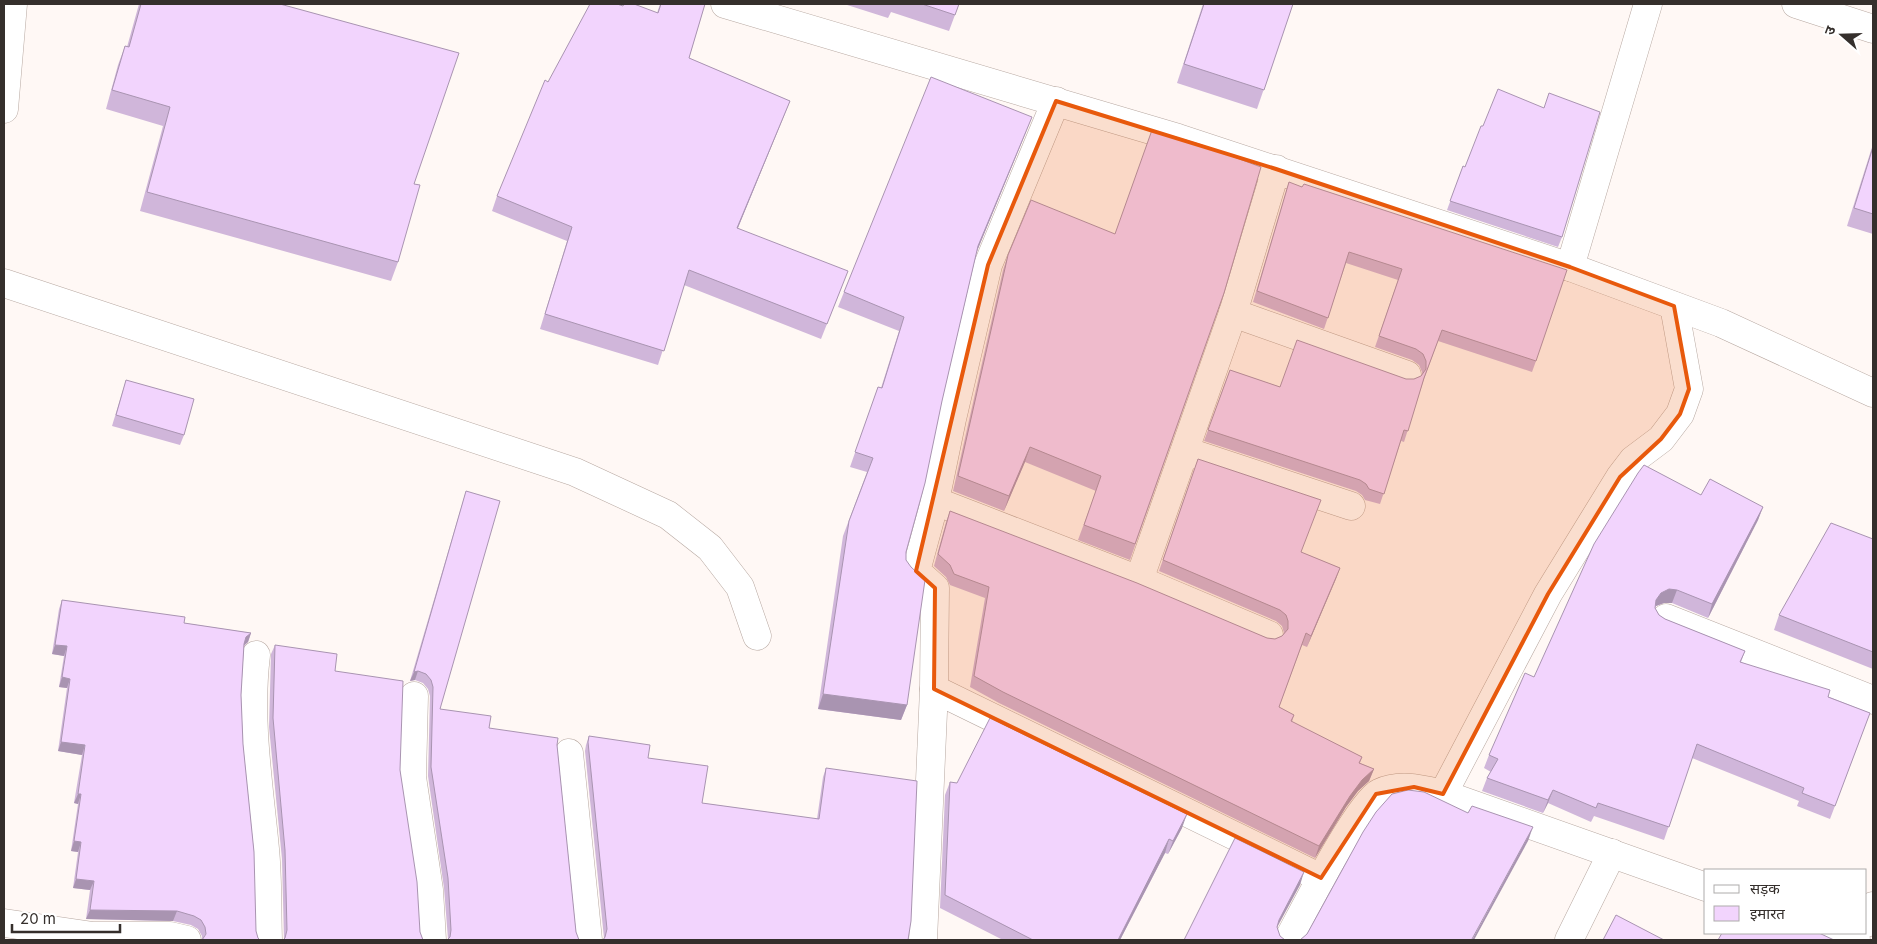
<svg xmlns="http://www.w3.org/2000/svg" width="1877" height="944" font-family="Inter,'Noto Sans Devanagari',sans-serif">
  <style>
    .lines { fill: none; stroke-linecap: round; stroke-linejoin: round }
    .minor-casing { stroke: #b7a8a1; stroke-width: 29 }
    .highway-casing { stroke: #b7a8a1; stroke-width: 29 }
    .minor { stroke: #fff; stroke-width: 28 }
    .highway { stroke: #fff; stroke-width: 28 }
    .wall { fill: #d0b6da }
    .shaded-wall { fill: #a994b1 }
    .building { fill: #f2d4fd; stroke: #a994b1 }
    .marked { fill: #e8590c; fill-opacity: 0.2; stroke: #e8590c; stroke-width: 4; stroke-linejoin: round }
  </style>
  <rect width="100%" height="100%" fill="#fff8f5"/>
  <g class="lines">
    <!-- minor casing -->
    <g class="minor-casing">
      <g id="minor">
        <polyline points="725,4 1178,138 1570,267 1721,323 1873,393"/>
        <polyline points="1796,4 1873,29"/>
        <polyline points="1570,267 1648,4"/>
        <polyline points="4,283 575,472 668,515 710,548 740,587 757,636"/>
        <polyline points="1233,313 1407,375"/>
        <polyline points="1185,451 1351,506"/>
        <polyline points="935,501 1139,580 1269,635"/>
        <polyline points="1139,580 1233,313 1276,169"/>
        <polyline points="1666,618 1873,700"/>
        <path d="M 256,655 C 248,720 259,785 265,849 C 268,879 267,910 268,940"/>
        <polyline points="934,689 935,588 916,571 935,501 952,419 988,265 1056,101"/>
        <polyline points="414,696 412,777 429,890 432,940"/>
        <polyline points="569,753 588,940"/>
        <polyline points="1443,794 1548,594 1620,477 1633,460 1661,439 1680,414 1689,389 1674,306"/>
        <polyline points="4,923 93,936 170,936 187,940"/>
        <polyline points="1866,923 1873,906"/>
        <polyline points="1835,933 1856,940"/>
        <polyline points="923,940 934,689 1321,878"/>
        <path d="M 1288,940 C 1301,916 1359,802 1379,793 C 1400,783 1421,789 1443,794 L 1706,887"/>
        <polyline points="1569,940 1612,853"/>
      </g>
    </g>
    <!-- highway casing -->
    <g class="highway-casing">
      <polyline id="highway" points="4,109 13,4"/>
    </g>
    <!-- minor -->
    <use href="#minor" class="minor"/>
    <!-- highway -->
    <use href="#highway" class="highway"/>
  </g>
  <!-- wall -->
  <g class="wall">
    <polygon points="139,4 280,4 414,184 398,262 391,281 140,211 163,126 106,109 118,65 125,46 127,47"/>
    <polygon points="660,4 705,4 689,58 790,101 738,228 842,286 821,339 684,285 658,365 540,329 567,241 492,211 497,196 548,82 623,6 657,13"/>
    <polygon points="844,4 959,4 949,31 891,12 888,18"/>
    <polygon points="1203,4 1293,4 1257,109 1177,83"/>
    <polygon points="1026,132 977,251 906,552 907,705 901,720 818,709 843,536 867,472 850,467 878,387 881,388 899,331 838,307 844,292"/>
    <polygon points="1873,144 1873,234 1847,226"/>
    <polygon points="1463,166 1562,237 1558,247 1447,210"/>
    <polygon points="1289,182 1536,361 1532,372 1438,341 1424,379 1404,442 1401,441 1380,504 1365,500 1362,495 1356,491 1204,441 1230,370 1280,387 1406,379 1414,379 1421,376 1422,374 1422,372 1419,365 1412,360 1375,347 1398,280 1346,263 1324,329 1253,302"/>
    <polygon points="1008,255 1224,293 1130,560 1078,540 1096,491 1025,462 1004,511 953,491 1003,270"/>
    <polygon points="126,380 184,435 180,445 112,426"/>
    <polygon points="1198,459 1301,552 1340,568 1307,647 1302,645 1279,707 1294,715 1292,722 1362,757 1360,763 1374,769 1369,781 1358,791 1346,807 1315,858 999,703 970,687 985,598 950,585 946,577 934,566 946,522 950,511 1267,638 1275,639 1282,636 1284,633 1282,626 1276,621 1159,571"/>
    <polygon points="466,491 440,709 489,728 557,745 576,932 448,939 444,888 428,776 430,696 428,689 423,683 415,680 410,681 463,501"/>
    <polygon points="1701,495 1763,507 1758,520 1708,618 1672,603 1664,603 1656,606 1655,608 1659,615 1665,619 1745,651 1741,662 1870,713 1830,819 1797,806 1799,801 1692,758 1664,840 1594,816 1591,822 1548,803 1543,813 1482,791 1487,778 1491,772 1484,768 1489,755 1534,677"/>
    <polygon points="1873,539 1873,669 1774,630 1779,615"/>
    <polygon points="62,600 184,623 251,633 248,642 244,646 241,695 243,744 254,852 202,940 202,936 198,929 191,925 173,921 86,919 90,890 73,888 78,852 71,851 78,804 74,803 82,755 58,751 67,688 59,687 64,656 52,654 59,609"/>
    <polygon points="275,645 335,671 400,770 420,932 423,940 284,940 282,859 269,727 271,654"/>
    <polygon points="589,736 648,758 702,803 817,819 823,777 826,768 908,940 603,940 604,938 585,751 586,745"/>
    <polygon points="950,782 1182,828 1168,854 1165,853 1120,940 1003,940 940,908 945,795"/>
  </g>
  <!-- shaded-wall -->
  <g class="shaded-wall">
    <polygon points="790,101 784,116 732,242 737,228"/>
    <polygon points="1032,117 1026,132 973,261 978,246"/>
    <polygon points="1030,447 1025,462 1004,511 1009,496"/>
    <polygon points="1763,507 1758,520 1708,618 1712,604"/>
    <polygon points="1340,568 1336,579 1307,647 1311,636"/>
    <polygon points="1669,589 1677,590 1672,603 1664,603 1656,606 1656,600 1661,593"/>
    <polygon points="251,633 248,642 243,646 246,637"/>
    <polygon points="55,645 67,646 64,656 52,654"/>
    <polygon points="418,671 415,680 410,681 414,672"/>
    <polygon points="62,677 70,679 67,688 59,687"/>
    <polygon points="823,694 907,705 901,720 818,709"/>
    <polygon points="61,742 85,745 82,755 58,751"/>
    <polygon points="1374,769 1369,781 1358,791 1346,807 1315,858 1319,846 1350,796 1362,780"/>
    <polygon points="1553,790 1548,803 1543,813 1548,800"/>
    <polygon points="78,794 81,794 78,804 74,803"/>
    <polygon points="1187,814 1182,828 1168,854 1173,841"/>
    <polygon points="1533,827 1528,841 1474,940 1472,940"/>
    <polygon points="1169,839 1165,853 1120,940 1118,940"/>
    <polygon points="74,841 81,842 78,852 71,851"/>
    <polygon points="1304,872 1300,885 1274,933 1279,920"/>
    <polygon points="76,879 94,881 90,890 73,888"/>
    <polygon points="90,910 177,911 173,921 86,919"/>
  </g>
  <!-- building -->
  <g class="building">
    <polygon points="141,4 280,4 459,53 414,184 420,185 398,262 147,192 170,107 112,90 125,46 129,47"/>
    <polygon points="590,4 617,4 623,6 624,4 634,4 658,13 661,4 705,4 689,58 790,101 737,228 848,271 827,324 689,270 664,351 545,314 572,227 497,196 545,80 548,82"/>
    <polygon points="922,4 959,4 955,15"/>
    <polygon points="1204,4 1293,4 1264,90 1184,64"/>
    <polygon points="931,77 1032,117 978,246 942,401 925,483 906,552 906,560 911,567 925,580 907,705 823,694 849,521 873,458 855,452 878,387 882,388 904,317 844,292"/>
    <polygon points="1498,89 1544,108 1549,93 1600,112 1562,237 1450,201 1463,166 1465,167 1481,126 1483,126"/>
    <polygon points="1152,130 1199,144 1261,167 1224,293 1135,544 1084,525 1101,476 1030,447 1009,496 958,476 1008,255 1031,200 1115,234"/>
    <polygon points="1873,147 1873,214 1854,208"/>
    <polygon points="1289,182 1302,187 1304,184 1567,270 1536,361 1442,330 1424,378 1408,431 1404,430 1384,494 1369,489 1366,484 1360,480 1208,430 1230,370 1280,387 1297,340 1406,379 1414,379 1421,376 1426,369 1426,361 1423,354 1416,349 1379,336 1402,269 1349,252 1328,318 1257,291"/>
    <polygon points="126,380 194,399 184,435 116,415"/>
    <polygon points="1198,459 1321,500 1301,552 1340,568 1311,636 1306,633 1279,707 1294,715 1291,721 1362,757 1359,763 1374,769 1362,780 1350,796 1319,846 1003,692 974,676 989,587 954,574 950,565 938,554 950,511 1137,583 1267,638 1275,639 1282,636 1288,629 1288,621 1286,615 1280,610 1163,560"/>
    <polygon points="1644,465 1701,495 1710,479 1763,507 1712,604 1677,590 1669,589 1661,593 1656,600 1655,608 1659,615 1665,619 1745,651 1740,662 1830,690 1828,697 1870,713 1835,806 1802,793 1804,788 1697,744 1669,827 1598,803 1596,808 1553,790 1548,800 1487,778 1498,759 1489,755 1525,673 1534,677 1594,544 1638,473"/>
    <polygon points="466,491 500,501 440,709 491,716 489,728 558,738 557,745 576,932 579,940 447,940 450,937 451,930 448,878 431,767 433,687 431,680 426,674 418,671 414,672"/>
    <polygon points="1831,523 1873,539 1873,652 1779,615"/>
    <polygon points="62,600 185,617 184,623 251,633 246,637 244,644 241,695 243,744 254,852 256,931 258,938 260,940 202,940 206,934 205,927 201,920 194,916 177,911 90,910 94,881 76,879 81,842 74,841 81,794 78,794 85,745 61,742 70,679 62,677 67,646 55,645"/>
    <polygon points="275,645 337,654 335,671 403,681 400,770 417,882 420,932 423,940 283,940 285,938 287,930 285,850 273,718"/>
    <polygon points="990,718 1187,814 1173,841 1169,839 1118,940 1033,940 945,895 950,782 957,783"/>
    <polygon points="589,736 650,745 648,758 708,766 702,803 819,819 826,768 917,781 911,921 908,940 603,940 605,937 607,929 588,742"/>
    <polygon points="1408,790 1424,792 1468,813 1472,806 1533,827 1472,939 1473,940 1300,940 1307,934 1363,832 1376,812 1392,794"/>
    <polygon points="1235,838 1304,872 1279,920 1277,927 1280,936 1285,940 1184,940"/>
    <polygon points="1616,915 1664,940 1603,940"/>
    <polygon points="1722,933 1819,933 1834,940 1718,940"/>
  </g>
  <!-- marked area -->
  <path class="marked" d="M 1056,101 L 1276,169 L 1570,267 L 1674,306 L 1689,389 L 1680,414 L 1661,439 L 1620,477 L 1548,594 L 1443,794 L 1414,787 L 1376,794 L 1321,878 L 934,689 L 935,588 L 916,571 L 988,265 Z"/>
  <!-- border -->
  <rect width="1877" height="944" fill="none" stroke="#352f2c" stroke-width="10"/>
  <!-- legend -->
  <rect x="1704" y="869" width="162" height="65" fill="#ffffff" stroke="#aeacab"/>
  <rect x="1714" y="885" width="25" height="8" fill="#ffffff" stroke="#aeacab"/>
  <text x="1750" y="894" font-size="15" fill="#352f2c">सड़क</text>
  <rect x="1714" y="906" width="25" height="15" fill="#f2d4fd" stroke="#aeacab"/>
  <text x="1750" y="919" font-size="15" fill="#352f2c">इमारत</text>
  <!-- north arrow -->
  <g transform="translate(1842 35) rotate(290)" stroke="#ffffff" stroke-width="4" paint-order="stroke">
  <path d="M0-4L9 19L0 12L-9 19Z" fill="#352f2c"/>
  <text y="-8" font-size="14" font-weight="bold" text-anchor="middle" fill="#352f2c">उ</text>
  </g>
  <!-- scale -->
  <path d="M12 924v8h108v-8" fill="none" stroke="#352f2c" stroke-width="2.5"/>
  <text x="20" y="924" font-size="15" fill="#352f2c" stroke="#ffffff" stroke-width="4" paint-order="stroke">20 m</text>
</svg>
